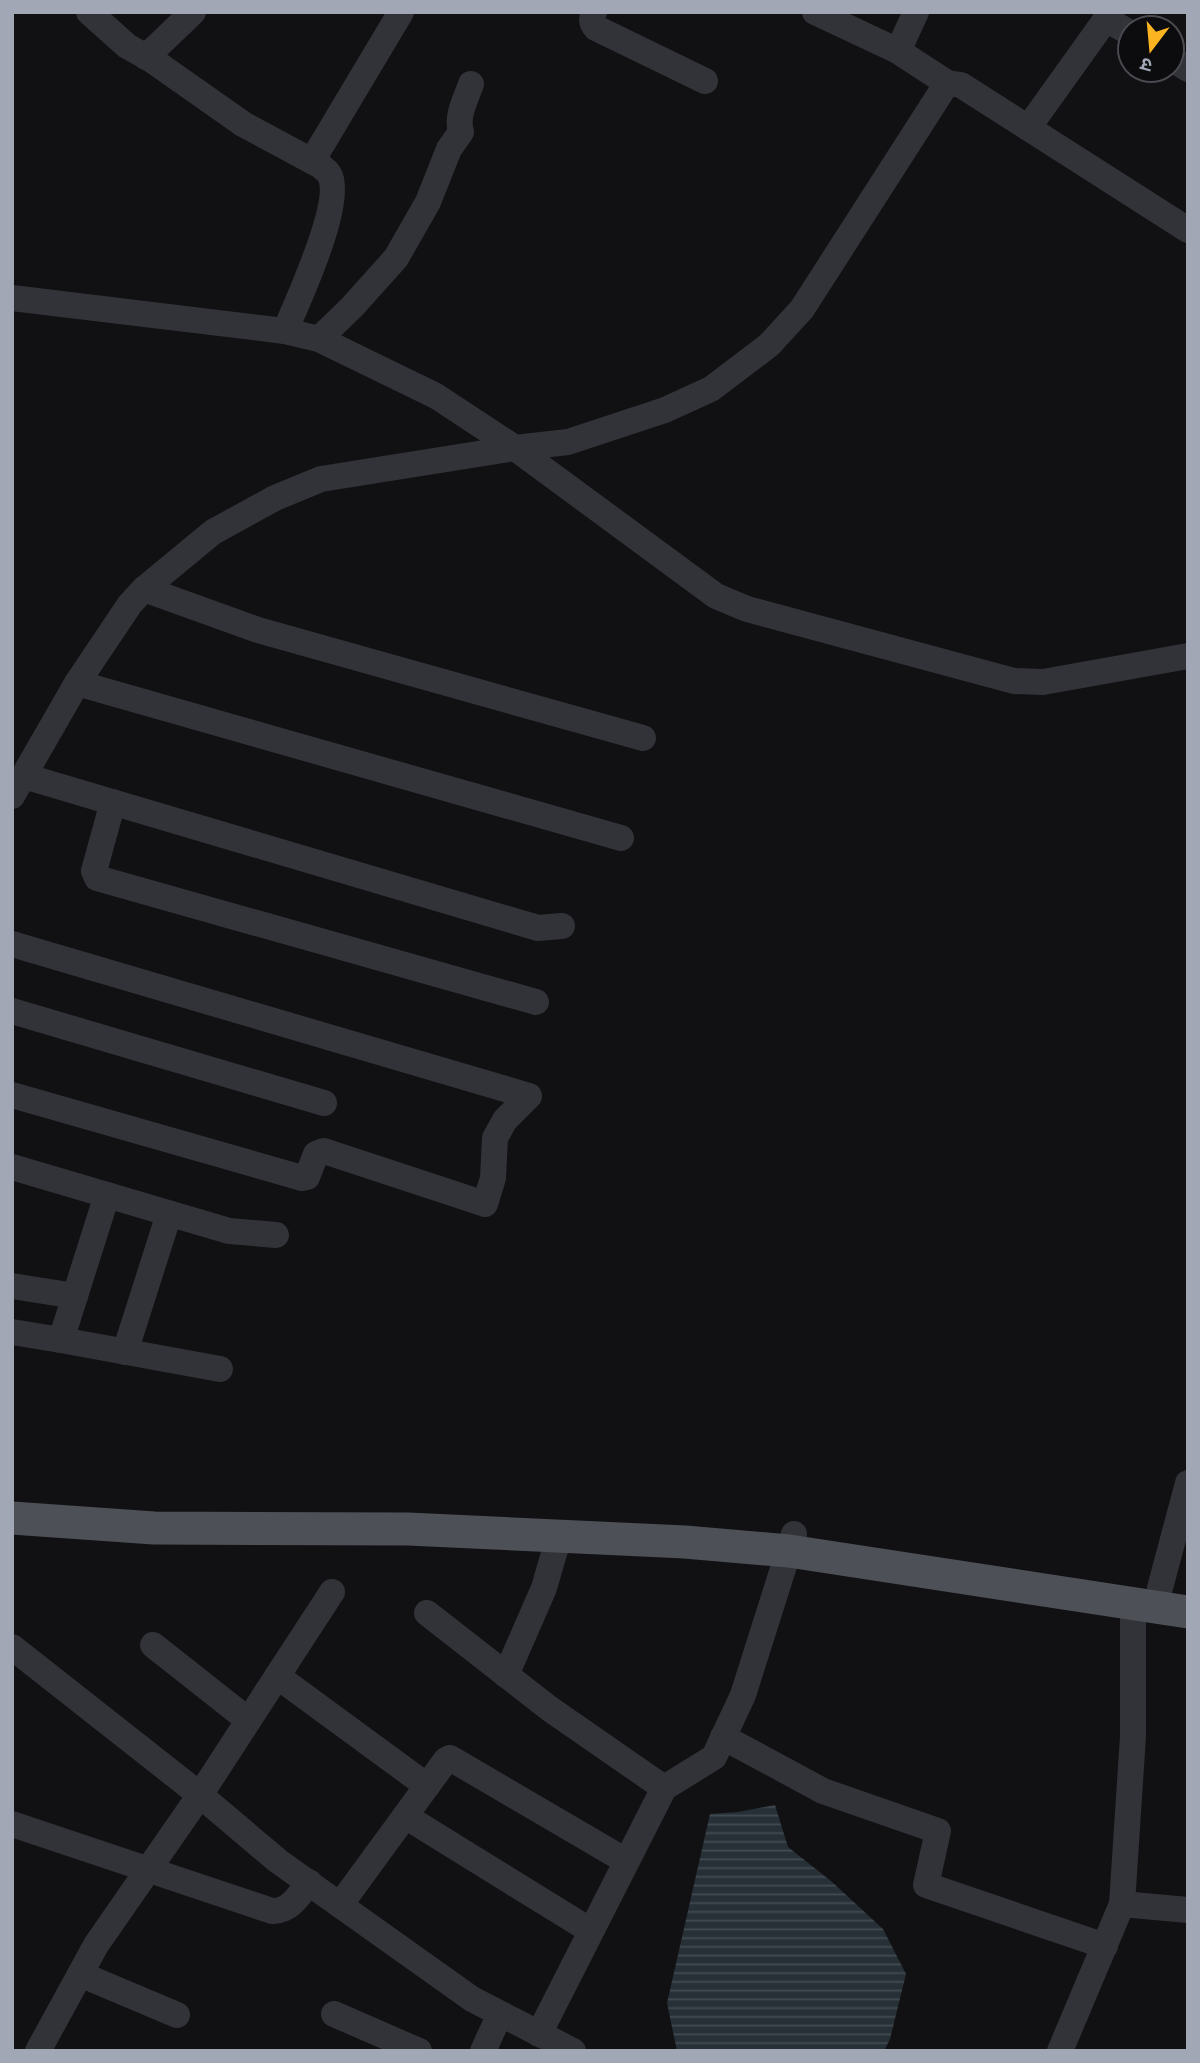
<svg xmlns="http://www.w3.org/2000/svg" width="1200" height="2063" font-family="Quicksand,'Noto Sans Devanagari',sans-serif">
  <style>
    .water { fill: url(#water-rules) }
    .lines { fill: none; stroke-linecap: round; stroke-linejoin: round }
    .minor { stroke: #323338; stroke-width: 26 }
    .major { stroke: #4e5057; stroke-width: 33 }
  </style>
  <defs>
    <pattern id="water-rules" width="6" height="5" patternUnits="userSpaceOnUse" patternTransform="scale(1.75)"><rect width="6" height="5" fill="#273037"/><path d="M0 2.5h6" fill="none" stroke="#434b52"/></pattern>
  </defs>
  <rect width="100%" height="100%" fill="#111113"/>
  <!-- water -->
  <polygon class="water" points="775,1805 788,1847 831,1881 883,1929 906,1974 890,2039 884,2051 677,2051 667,2003 710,1814 738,1812"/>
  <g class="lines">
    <!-- minor -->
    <g class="minor">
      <path d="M 89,12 L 127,46 L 152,60 L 243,124 L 321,166 C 323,169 327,170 329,174 C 345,200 297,303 285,331"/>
      <path d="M 594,12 C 591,19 591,23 596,28 L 705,81"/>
      <polyline points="815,12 898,51 947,83"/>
      <polyline points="1106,19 1130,33"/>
      <polyline points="898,51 916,12"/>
      <polyline points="146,57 193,12"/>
      <polyline points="1172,59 1188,69"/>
      <polyline points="1028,128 1111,12"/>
      <polyline points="312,161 401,12"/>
      <polyline points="12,298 285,331 319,339 436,396 515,448 716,596 747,609 1014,681 1043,682 1188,656"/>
      <path d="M 319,339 L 352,307 L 396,258 L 428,202 L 449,149 L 461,132 C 456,116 466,99 471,84"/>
      <polyline points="144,589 258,630 643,738"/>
      <polyline points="77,683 621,838"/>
      <polyline points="24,776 538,928 562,926"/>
      <polyline points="12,796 77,683 130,604 144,589 213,532 275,498 321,479 515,448 568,442 665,410 711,389 769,345 802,309 947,83 961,85 1188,230"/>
      <polyline points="113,802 94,871 97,878 536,1002"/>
      <polyline points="12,944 529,1096 505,1120 495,1138 493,1178 485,1204 324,1151 316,1154 307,1177 302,1178 12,1095"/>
      <polyline points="12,1011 324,1103"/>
      <polyline points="12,1167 229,1231 276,1235"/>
      <polyline points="107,1195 61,1340 220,1369"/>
      <polyline points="12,1286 75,1296"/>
      <polyline points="12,1332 61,1340"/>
      <polyline points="125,1352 169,1214"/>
      <polyline points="1160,1588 1188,1483"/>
      <polyline points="427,1613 550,1709 664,1788"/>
      <polyline points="153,1645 248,1720"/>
      <polyline points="12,1647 200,1795 278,1861 472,1999 573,2051"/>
      <polyline points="506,1675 544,1588 559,1536"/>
      <polyline points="277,1676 427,1786"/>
      <polyline points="723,1737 823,1791 938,1831 926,1885 1105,1946"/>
      <polyline points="405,1816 591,1931"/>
      <path d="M 12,1824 L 272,1911 C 290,1912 299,1895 309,1882"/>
      <polyline points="1122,1904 1188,1910"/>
      <polyline points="340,1905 446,1760 450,1758 626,1861"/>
      <polyline points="80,1974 177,2015"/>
      <polyline points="334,2014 419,2051"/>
      <polyline points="539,2034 664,1788 714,1757 743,1695 794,1534"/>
      <polyline points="38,2051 96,1945 200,1795 332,1592"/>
      <polyline points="483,2051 500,2014"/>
      <polyline points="1060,2051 1122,1904 1133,1736 1133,1604"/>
    </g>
    <!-- major -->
    <polyline class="major" points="12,1518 154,1528 408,1529 685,1542 789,1551 1188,1612"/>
  </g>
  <!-- border -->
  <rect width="1200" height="2063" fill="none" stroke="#a1a7b4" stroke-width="28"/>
  <!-- north arrow -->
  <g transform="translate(1151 49) rotate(196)"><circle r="33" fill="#0c0c0e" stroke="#484a50" stroke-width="2"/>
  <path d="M0-5L12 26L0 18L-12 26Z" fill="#fcb420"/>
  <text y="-10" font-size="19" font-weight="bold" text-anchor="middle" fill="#a1a7b4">उ</text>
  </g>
</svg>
